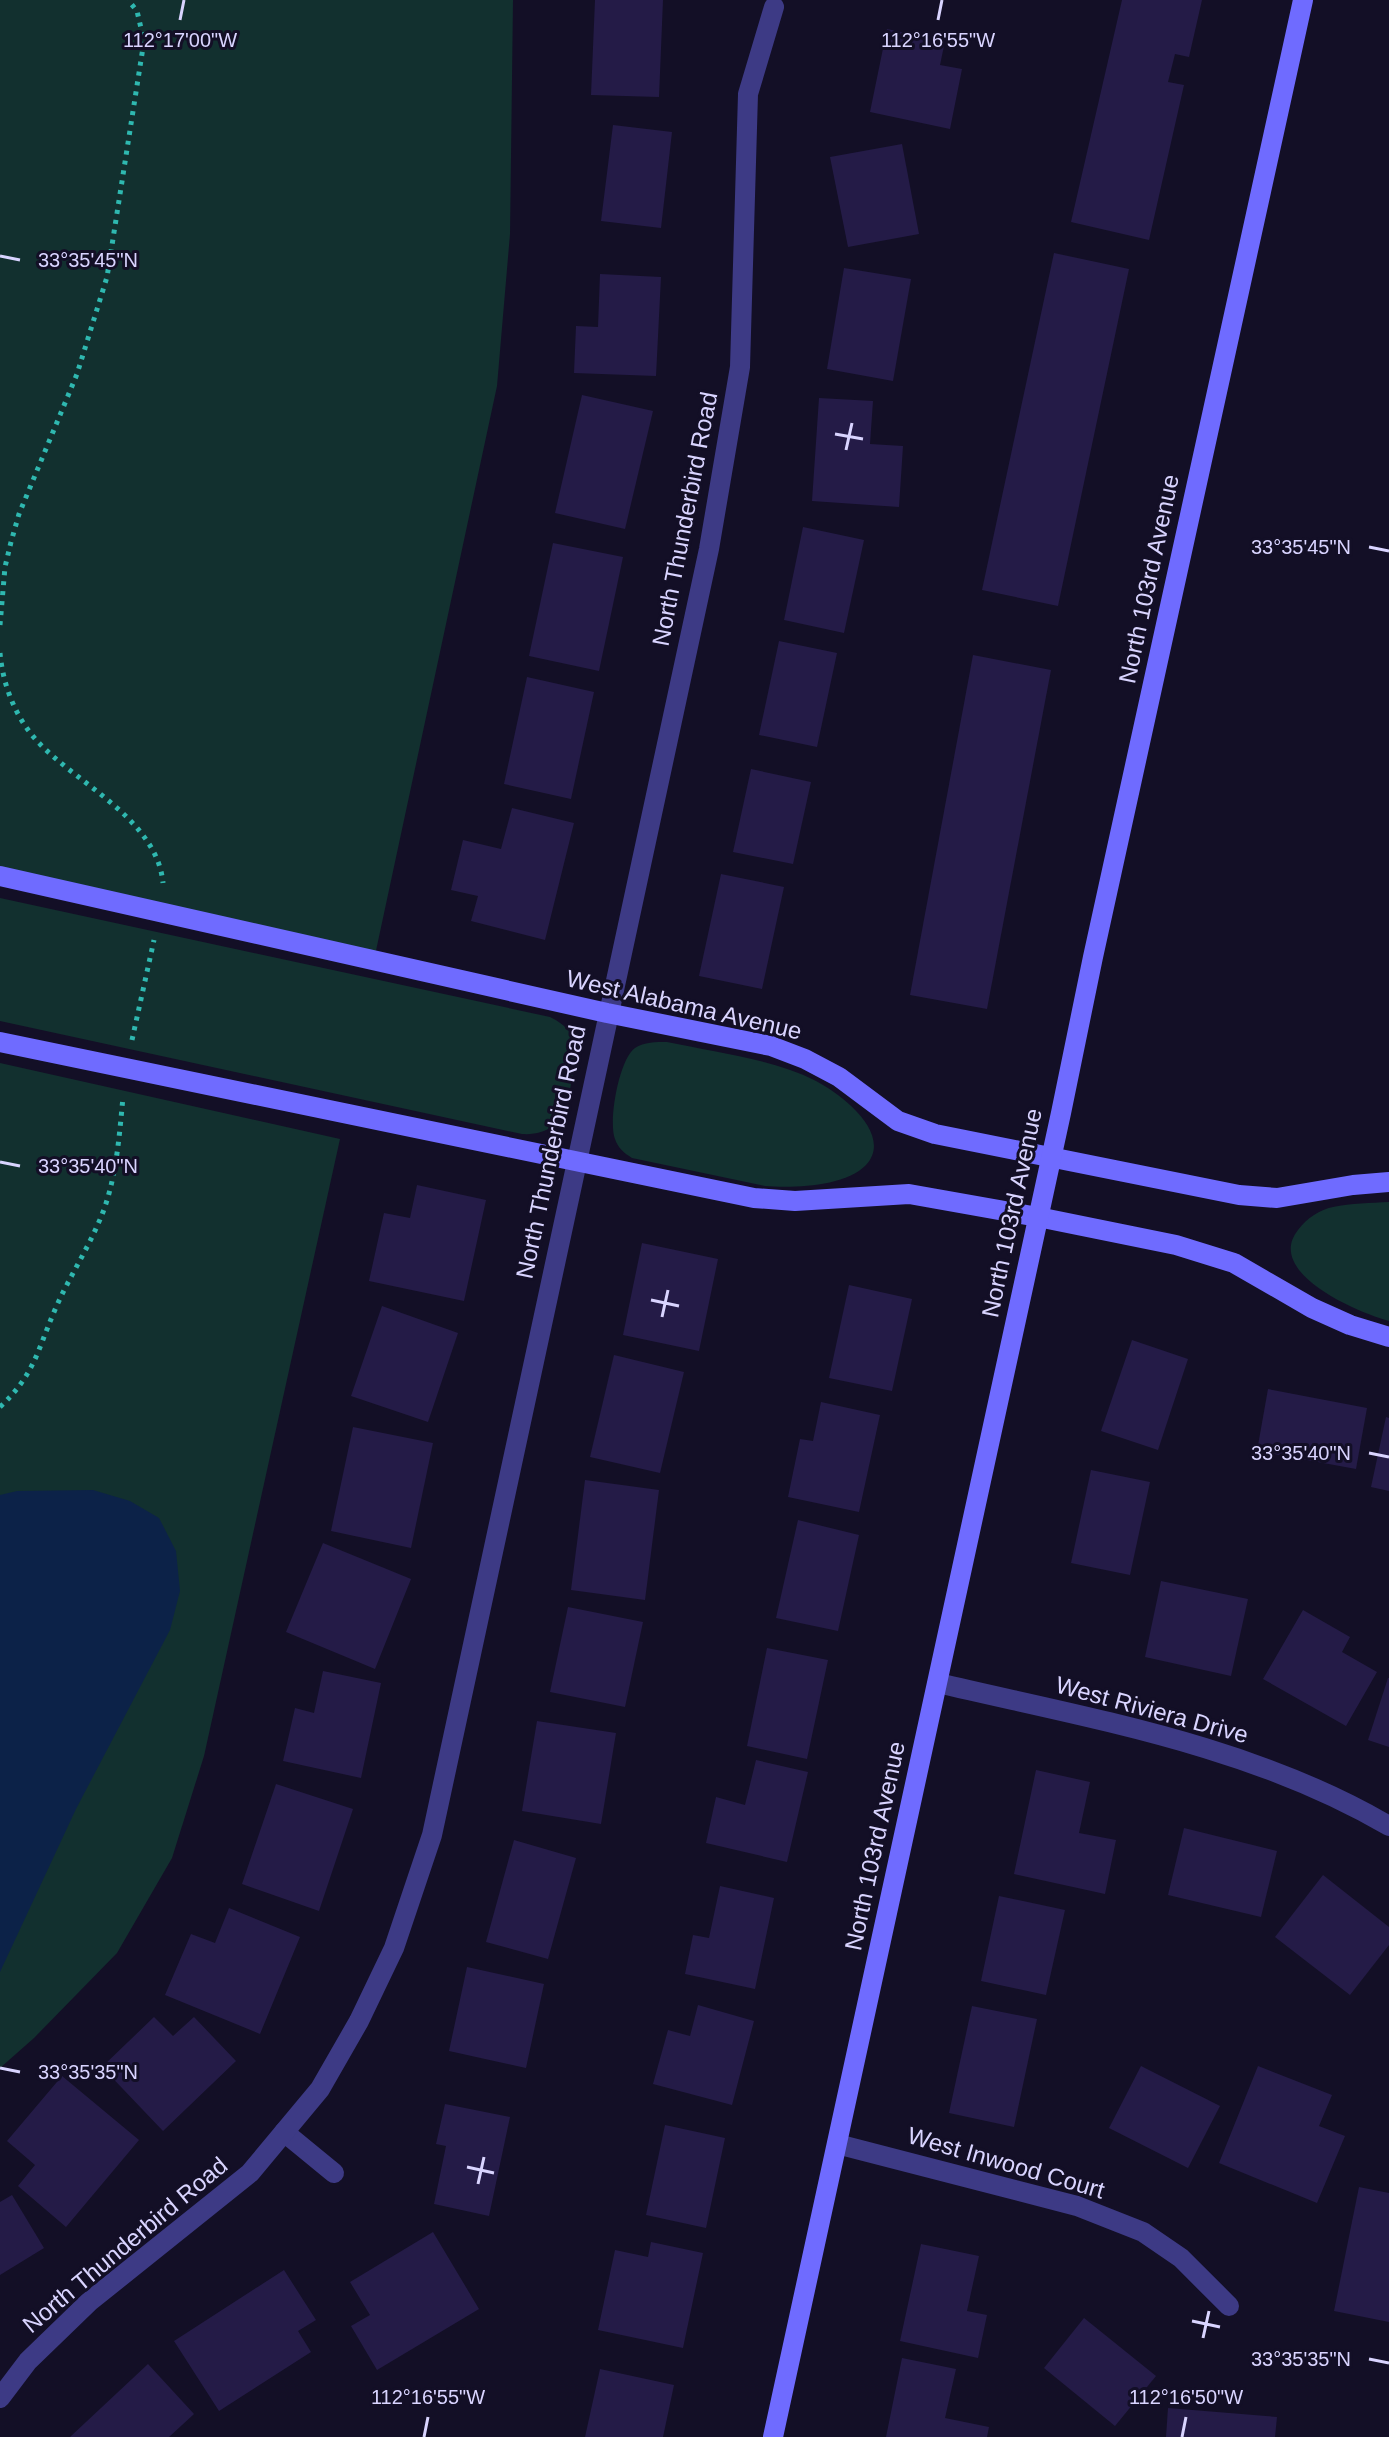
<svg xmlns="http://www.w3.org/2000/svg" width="1389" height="2437" font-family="Helvetica,sans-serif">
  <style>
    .green { fill: #12302f }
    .water { fill: #0c2248 }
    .building { fill: #241b47 }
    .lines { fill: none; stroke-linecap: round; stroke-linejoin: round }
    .path { stroke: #2fb8b0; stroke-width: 5; stroke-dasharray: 4 6; stroke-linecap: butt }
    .street { stroke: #3d3a85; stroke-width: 20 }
    .secondary { stroke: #6f6bff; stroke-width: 20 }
    .ticks { fill: none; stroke: #d9d4ff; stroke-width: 3 }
    .labels { text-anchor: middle; stroke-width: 6; stroke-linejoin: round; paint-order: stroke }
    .street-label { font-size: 24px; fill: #d9d4ff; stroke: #130f26 }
    .ticks-label { font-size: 20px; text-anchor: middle; fill: #d9d4ff; stroke: #130f26; stroke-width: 6; stroke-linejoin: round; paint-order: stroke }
  </style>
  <rect width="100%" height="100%" fill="#130f26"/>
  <!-- green -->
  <g class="green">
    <polygon points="0,0 513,0 510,234 497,386 374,960 0,876"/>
    <path d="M 0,898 L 550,1017 C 566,1025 576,1035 577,1053 C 568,1090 571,1137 522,1134 L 0,1021 Z"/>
    <path d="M 667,1042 C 714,1052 773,1059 816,1081 C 841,1094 894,1134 866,1165 C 845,1187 793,1188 765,1186 L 632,1158 C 624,1153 618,1148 615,1139 C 608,1122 619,1059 635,1048 C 644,1042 656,1042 667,1042 Z"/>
    <polygon points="0,1063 340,1139 204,1756 172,1858 117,1953 34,2038 0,2068"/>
    <path d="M 1389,1202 L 1389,1321 C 1359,1313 1264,1273 1298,1230 C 1307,1218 1319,1210 1333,1207 C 1351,1203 1371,1203 1389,1202 Z"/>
  </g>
  <!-- water -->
  <polygon class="water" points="93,1490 130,1501 159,1518 176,1551 180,1591 170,1630 76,1809 0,1972 0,1495 17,1491"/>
  <!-- building -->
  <g class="building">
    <polygon points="595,0 663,0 659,97 591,95"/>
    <polygon points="1122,0 1202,0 1189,57 1175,54 1168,82 1184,85 1149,240 1071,222"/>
    <polygon points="887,29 945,41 940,65 962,69 950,129 870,112"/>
    <polygon points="613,125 672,132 661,228 601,221"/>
    <polygon points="902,144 919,234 848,247 830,157"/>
    <polygon points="1054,253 1129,269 1058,606 982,590"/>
    <polygon points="844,268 911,279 893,381 827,369"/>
    <polygon points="600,274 661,277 656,376 574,373 576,326 598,327"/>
    <polygon points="582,395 653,411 625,529 555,513"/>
    <polygon points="819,398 873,401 870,444 903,446 899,507 812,501"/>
    <polygon points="803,527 864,540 844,633 784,620"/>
    <polygon points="553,543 623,557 599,671 529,656"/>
    <polygon points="779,641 837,653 817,747 759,735"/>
    <polygon points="973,655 1051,670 987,1009 910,995"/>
    <polygon points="527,677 594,692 571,799 504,784"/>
    <polygon points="751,769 811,782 793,864 733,852"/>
    <polygon points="512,808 574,823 545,940 471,921 478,896 451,890 463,840 501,849"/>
    <polygon points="721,874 784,887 762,989 699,976"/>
    <polygon points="417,1185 486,1200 464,1301 369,1281 384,1213 410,1218"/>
    <polygon points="642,1243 718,1259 699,1351 623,1335"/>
    <polygon points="849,1285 912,1299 892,1391 829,1378"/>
    <polygon points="382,1306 458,1333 428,1422 351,1396"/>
    <polygon points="1132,1340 1188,1359 1158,1450 1101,1431"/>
    <polygon points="614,1355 684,1372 660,1473 590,1457"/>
    <polygon points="1268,1389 1367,1408 1356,1469 1257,1451"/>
    <polygon points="821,1402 880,1415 859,1512 788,1497 800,1439 813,1441"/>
    <polygon points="1386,1417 1389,1418 1389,1491 1371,1487"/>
    <polygon points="353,1427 433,1443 411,1548 331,1531"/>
    <polygon points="1091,1470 1150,1482 1130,1575 1071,1563"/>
    <polygon points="585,1480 659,1490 645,1600 571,1590"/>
    <polygon points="798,1520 859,1535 838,1631 776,1618"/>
    <polygon points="323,1543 411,1579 375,1669 286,1632"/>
    <polygon points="1161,1581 1248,1599 1231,1676 1145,1657"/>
    <polygon points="568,1607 643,1622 625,1707 550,1692"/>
    <polygon points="1303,1610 1350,1637 1342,1652 1377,1672 1346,1726 1263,1679"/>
    <polygon points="767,1648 828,1660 807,1759 747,1746"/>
    <polygon points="323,1671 381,1683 361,1778 283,1761 295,1708 314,1713"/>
    <polygon points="1388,1678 1389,1678 1389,1747 1368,1740"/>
    <polygon points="537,1721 616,1733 601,1824 522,1811"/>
    <polygon points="756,1760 808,1772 787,1862 706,1843 716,1797 745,1805"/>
    <polygon points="1036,1770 1090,1782 1079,1833 1116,1840 1105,1894 1014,1874"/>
    <polygon points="276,1784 353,1809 319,1911 242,1884"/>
    <polygon points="1184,1828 1277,1851 1261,1917 1168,1895"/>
    <polygon points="514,1840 576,1858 548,1959 486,1942"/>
    <polygon points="1323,1875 1389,1927 1389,1945 1350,1995 1275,1937"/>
    <polygon points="720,1886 774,1898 755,1989 685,1974 693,1935 709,1938"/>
    <polygon points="999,1896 1065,1910 1046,1995 981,1981"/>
    <polygon points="229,1908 300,1937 260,2034 165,1995 191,1934 215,1943"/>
    <polygon points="467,1967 544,1984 526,2068 449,2051"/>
    <polygon points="698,2005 754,2021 732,2105 653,2084 668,2030 690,2036"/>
    <polygon points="972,2006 1037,2019 1014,2127 949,2113"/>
    <polygon points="154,2017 173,2036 194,2017 236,2061 163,2131 102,2067"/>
    <polygon points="1141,2066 1220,2106 1188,2168 1109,2128"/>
    <polygon points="1258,2066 1332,2095 1319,2126 1345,2136 1317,2203 1219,2163"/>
    <polygon points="62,2076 139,2140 66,2227 18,2186 35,2165 7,2141"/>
    <polygon points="445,2104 510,2117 489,2216 434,2204 446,2146 436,2144"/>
    <polygon points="665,2125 725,2138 706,2228 646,2215"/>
    <polygon points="1359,2187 1389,2193 1389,2322 1334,2311"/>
    <polygon points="12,2195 44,2248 0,2275 0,2202"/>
    <polygon points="433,2232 479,2309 377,2370 351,2326 370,2315 350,2282"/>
    <polygon points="651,2242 703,2253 683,2348 598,2330 615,2250 648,2257"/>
    <polygon points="921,2244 979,2256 967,2311 987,2315 978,2358 900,2341"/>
    <polygon points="284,2270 316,2320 298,2331 311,2352 219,2411 174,2341"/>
    <polygon points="1084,2318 1156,2376 1115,2426 1044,2368"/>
    <polygon points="902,2358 956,2369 945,2418 989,2427 987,2437 886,2437"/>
    <polygon points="148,2364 194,2414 169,2437 70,2437"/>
    <polygon points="600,2369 674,2385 663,2437 585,2437"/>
    <polygon points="1168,2408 1277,2417 1275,2437 1166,2437"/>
  </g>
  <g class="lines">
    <!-- path -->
    <g class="path">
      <polyline points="0,625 5,567 11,542 19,514 77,374 107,277 144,41 137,11 128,0"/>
      <path d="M 0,653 C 3,686 16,719 39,743 C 79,785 157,820 163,883"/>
      <polyline points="132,1040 154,940"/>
      <path d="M 0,1407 C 34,1375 37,1352 54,1312 C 67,1281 85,1254 98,1224 C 116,1185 119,1139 123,1097"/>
    </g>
    <!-- street -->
    <g class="street">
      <path d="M 938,1683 C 1091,1719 1251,1745 1389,1826"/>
      <polyline points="284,2132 334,2173"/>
      <polyline points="837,2144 1077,2206 1143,2232 1181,2258 1229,2306"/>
      <polyline points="0,2398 28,2361 89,2302 250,2173 320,2089 359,2021 394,1948 432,1835 709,549 740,367 748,94 774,7"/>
    </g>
    <!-- secondary -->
    <g class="secondary">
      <polyline points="0,876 607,1013 771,1046 805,1059 839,1077 898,1121 935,1134 1239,1195 1277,1198 1353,1185 1389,1182"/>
      <polyline points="0,1042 754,1198 795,1201 909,1194 1038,1217 1176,1245 1234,1263 1312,1308 1350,1325 1389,1337"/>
      <polyline points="773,2437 1061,1113 1093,957 1303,0"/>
    </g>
  </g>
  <!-- ticks -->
  <path class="ticks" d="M 180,20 L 184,0M 938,20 L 942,0M 0,256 L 20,260M 835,434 L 863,439M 846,450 L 852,423M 1369,547 L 1389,551M 0,1162 L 20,1166M 651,1300 L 679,1306M 662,1317 L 668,1290M 1369,1453 L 1389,1457M 0,2068 L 20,2072M 467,2167 L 494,2173M 478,2184 L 484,2157M 1192,2321 L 1220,2327M 1203,2338 L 1209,2311M 1369,2359 L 1389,2363M 424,2437 L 428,2417M 1182,2437 L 1186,2417"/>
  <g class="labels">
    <!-- street labels -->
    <g class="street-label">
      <text transform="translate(685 519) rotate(-79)" y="8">North Thunderbird Road</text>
      <text transform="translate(1149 579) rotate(-78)" y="8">North 103rd Avenue</text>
      <text transform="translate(684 1005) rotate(13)" y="8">West Alabama Avenue</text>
      <text transform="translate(551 1152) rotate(-78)" y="8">North Thunderbird Road</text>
      <text transform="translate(1012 1213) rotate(-78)" y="8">North 103rd Avenue</text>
      <text transform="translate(1152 1710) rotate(15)" y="8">West Riviera Drive</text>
      <text transform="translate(875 1846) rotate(-78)" y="8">North 103rd Avenue</text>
      <text transform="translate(1006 2163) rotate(16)" y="8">West Inwood Court</text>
      <text transform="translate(125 2245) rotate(-40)" y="8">North Thunderbird Road</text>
    </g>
  </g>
  <g class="ticks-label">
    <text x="180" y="47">112°17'00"W</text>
    <text x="938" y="47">112°16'55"W</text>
    <text x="88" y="267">33°35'45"N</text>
    <text x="1301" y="554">33°35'45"N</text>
    <text x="88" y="1173">33°35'40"N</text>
    <text x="1301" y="1460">33°35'40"N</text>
    <text x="88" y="2079">33°35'35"N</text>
    <text x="1301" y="2366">33°35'35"N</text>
    <text x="428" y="2404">112°16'55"W</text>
    <text x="1186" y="2404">112°16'50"W</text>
  </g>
</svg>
